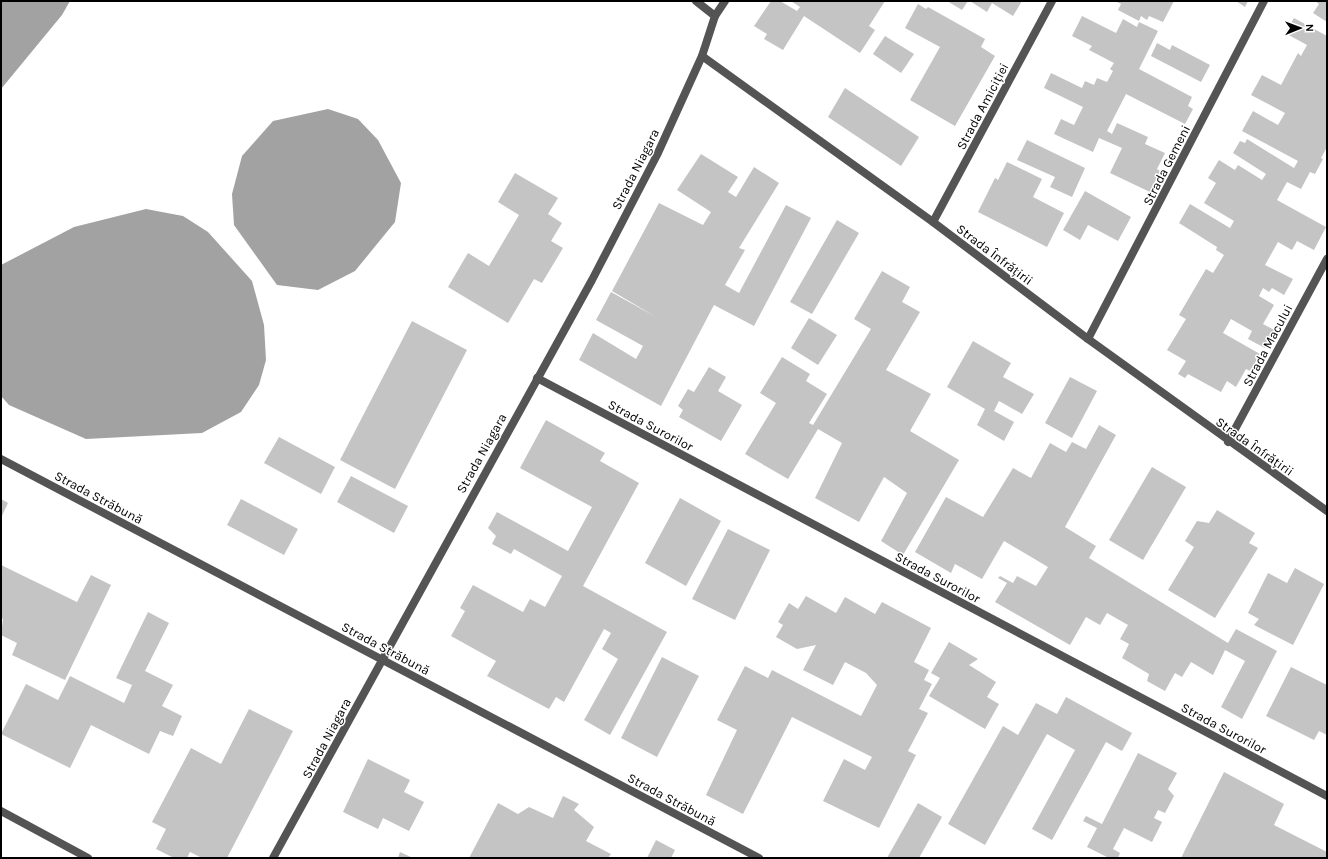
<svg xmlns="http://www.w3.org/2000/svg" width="1328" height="859" font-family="Karla,sans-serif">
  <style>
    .water { fill: #a2a2a2 }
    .building { fill: #c4c4c4 }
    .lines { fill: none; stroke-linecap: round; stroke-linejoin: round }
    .street { stroke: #545454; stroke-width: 8 }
    .labels { text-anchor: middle; stroke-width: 3; stroke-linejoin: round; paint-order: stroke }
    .street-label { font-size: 13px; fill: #000; stroke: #fff }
  </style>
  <rect width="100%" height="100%" fill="#fff"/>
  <!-- water -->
  <g class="water">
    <polygon points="1,1 70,1 62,15 1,89"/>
    <polygon points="328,109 358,119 378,140 401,183 395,222 355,271 318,290 277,285 234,225 232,194 242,156 273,121"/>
    <polygon points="146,209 183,216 208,232 252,281 264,325 266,360 259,385 241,412 202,433 86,439 9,405 1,396 1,265 74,227"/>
  </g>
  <!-- building -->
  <g class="building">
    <polygon points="771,1 780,1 797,11 800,7 791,1 885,1 869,26 875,30 860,53 804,16 783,50 764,39 767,34 754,26"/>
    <polygon points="947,1 968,1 962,10"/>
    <polygon points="970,1 1022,1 1013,16 992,3 987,12"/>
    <polygon points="1115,1 1174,1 1163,22 1149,16 1147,20 1141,16 1139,21 1118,10 1121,4"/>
    <polygon points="1236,1 1248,1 1245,7"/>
    <polygon points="1315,1 1327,1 1327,22 1313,13 1319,4"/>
    <polygon points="918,4 926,9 928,7 985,39 981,47 995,56 955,126 910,100 940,47 905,28"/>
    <polygon points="1082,16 1116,33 1123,19 1137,27 1139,22 1158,31 1139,69 1192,97 1188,106 1193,109 1185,124 1126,94 1107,131 1112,134 1117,123 1148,137 1145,144 1165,153 1157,169 1160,171 1150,192 1110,173 1122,148 1099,138 1093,152 1054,134 1061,119 1074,125 1083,107 1044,88 1051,73 1082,88 1085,81 1094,85 1097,78 1107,82 1113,71 1110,69 1114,63 1089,50 1092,46 1072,36"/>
    <polygon points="1294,18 1327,36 1327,147 1321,158 1323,159 1315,174 1310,172 1301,189 1287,182 1277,200 1326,227 1314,250 1297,241 1292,250 1278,242 1265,265 1293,279 1284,295 1272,288 1269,292 1263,288 1259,296 1274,305 1263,324 1276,331 1265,348 1248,339 1252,331 1231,319 1223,333 1260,354 1250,371 1246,369 1236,387 1227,381 1221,392 1188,374 1185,378 1178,374 1186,361 1167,350 1186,319 1179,315 1206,269 1213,273 1224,255 1216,250 1217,247 1179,223 1190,204 1230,228 1234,221 1204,203 1216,183 1208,178 1219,160 1235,170 1238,165 1262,180 1266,174 1233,153 1240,141 1245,143 1247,139 1294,168 1298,161 1242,131 1253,111 1278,125 1285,113 1251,95 1262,75 1281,85 1298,53 1301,56 1307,45 1285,33"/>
    <polygon points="885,36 914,54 901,73 873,54"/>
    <polygon points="1157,43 1170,50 1172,45 1210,65 1201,82 1151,56"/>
    <polygon points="845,88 919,137 901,166 828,117"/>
    <polygon points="1027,140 1085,168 1072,197 1050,187 1055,177 1017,160"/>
    <polygon points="701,154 738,177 728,192 736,197 754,167 779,183 739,248 745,250 725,285 739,293 786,205 811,218 754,326 714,305 661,406 579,360 593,333 636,359 643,346 596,320 611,292 656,317 612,291 659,203 703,225 711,212 677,190"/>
    <polygon points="1007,162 1042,179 1033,197 1064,213 1047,247 978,212 995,178 998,180"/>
    <polygon points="515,173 558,198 548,214 562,223 551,241 563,248 542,283 534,279 508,323 448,287 468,253 489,266 519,215 498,202"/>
    <polygon points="1085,191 1131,217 1118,241 1088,225 1080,240 1063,230"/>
    <polygon points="837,220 859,233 812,314 790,302"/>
    <polygon points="882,271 910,287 902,302 920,312 886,370 931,394 910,431 959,460 903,555 881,541 907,493 884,477 859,522 815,498 842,443 818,429 788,479 745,454 776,403 760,393 782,357 810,374 806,381 827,394 809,423 813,425 871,329 854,319"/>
    <polygon points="809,318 837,335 818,365 791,348"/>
    <polygon points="412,321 467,350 395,489 340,460"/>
    <polygon points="973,341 1011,363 1003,377 1034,394 1022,414 999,401 994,411 1014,422 1004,441 977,425 985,409 947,387"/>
    <polygon points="709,367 726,377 718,391 742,405 721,441 679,417 683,410 678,406 688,389 694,392"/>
    <polygon points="1070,377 1097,391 1072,438 1045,423"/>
    <polygon points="546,420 605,453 600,461 639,483 583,586 667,632 610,735 584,720 618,659 602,649 611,633 604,629 564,702 556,697 549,709 487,676 496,661 451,636 465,611 460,608 473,585 523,612 530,599 545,607 562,576 514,549 511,554 492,544 496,536 488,528 497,512 568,551 592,507 520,468"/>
    <polygon points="1099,425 1116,435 1065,527 1096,546 1089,558 1228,643 1236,629 1277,651 1242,719 1221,707 1245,661 1225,650 1213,675 1191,662 1182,677 1175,673 1165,691 1147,681 1149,674 1122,658 1129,644 1120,639 1128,625 1107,613 1100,625 1086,617 1070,645 995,602 1007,583 998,578 1000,576 1013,583 1017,576 1036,586 1048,567 1004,541 982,579 955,564 951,573 915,552 946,497 983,517 1013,468 1031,478 1050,443 1066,452 1072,442 1086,449"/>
    <polygon points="279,437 335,467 321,494 264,463"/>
    <polygon points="1152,467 1186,487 1143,560 1109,540"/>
    <polygon points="351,476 408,506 394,533 337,502"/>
    <polygon points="680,498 721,521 686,586 645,563"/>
    <polygon points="1,499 8,503 1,518"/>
    <polygon points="241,499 298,529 284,555 227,525"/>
    <polygon points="1217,510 1255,533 1249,543 1258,548 1215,618 1168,590 1194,547 1185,541 1197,521 1209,523"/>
    <polygon points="728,529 770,550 735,620 692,599"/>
    <polygon points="1,565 77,602 91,575 111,585 65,680 12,655 17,643 1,635 3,619 1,618"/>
    <polygon points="1295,568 1324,584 1293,645 1254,625 1259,619 1248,613 1268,573 1287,583"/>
    <polygon points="806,596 836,613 845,597 875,614 882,602 931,628 914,662 929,670 924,680 932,684 919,709 928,713 908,751 916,755 879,828 823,801 844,759 865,770 872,757 792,717 743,814 706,795 737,730 717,720 745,666 768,678 772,670 861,716 877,685 866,673 845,662 833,685 803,670 816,645 797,649 776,637 783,625 778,622 789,603 798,609"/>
    <polygon points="148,612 169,623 145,671 173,685 162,706 182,716 173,736 160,731 149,754 91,725 70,768 1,734 26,684 58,700 70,676 124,703 132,685 116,678"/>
    <polygon points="949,642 978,659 969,665 996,682 987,697 999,704 985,729 929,696 940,678 931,673"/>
    <polygon points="662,657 699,676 657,757 621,738"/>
    <polygon points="1291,667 1327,685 1327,735 1319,731 1314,740 1266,716"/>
    <polygon points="1066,697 1132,733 1122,751 1106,742 1052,840 1032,829 1075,750 1047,734 985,845 948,824 1003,726 1018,735 1036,703 1057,714"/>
    <polygon points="249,709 293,731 227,858 202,858 190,852 187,858 174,858 156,849 166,829 152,822 191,748 221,764"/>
    <polygon points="1138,753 1177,773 1168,789 1174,796 1165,813 1158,810 1154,818 1162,822 1152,842 1124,828 1113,849 1120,853 1118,858 1109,858 1087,847 1097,828 1083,821 1086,816 1102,824"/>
    <polygon points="368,759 410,780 404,792 424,802 409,831 383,818 378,829 343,812"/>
    <polygon points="1224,772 1284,804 1274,825 1327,852 1327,858 1181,858"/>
    <polygon points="563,796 579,804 574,810 594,827 586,841 611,854 608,858 469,858 498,803 518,814 529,807 553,818"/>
    <polygon points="918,803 942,817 919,858 887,858"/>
    <polygon points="656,840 675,850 671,858 647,858"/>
    <polygon points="400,852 413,858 398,858"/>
  </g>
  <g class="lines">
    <!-- street -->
    <g class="street">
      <polyline points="696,1 715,16 702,56 933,222 1088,339 1327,511"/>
      <polyline points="715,16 725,1"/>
      <polyline points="933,222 1052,1"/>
      <polyline points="1088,339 1264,1"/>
      <polyline points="537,378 1327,796"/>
      <polyline points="1228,442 1327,259"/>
      <polyline points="1,459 759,858"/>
      <polyline points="1,811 88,858"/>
      <polyline points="273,858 592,280 657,155 702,56"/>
    </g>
  </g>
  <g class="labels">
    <!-- street labels -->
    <g class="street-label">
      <text transform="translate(982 106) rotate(-62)" y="5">Strada Amiciției</text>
      <text transform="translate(1166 165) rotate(-63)" y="5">Strada Gemeni</text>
      <text transform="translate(635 169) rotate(-63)" y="5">Strada Niagara</text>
      <text transform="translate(995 254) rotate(37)" y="5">Strada Înfrățirii</text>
      <text transform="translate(1267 345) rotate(-62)" y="5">Strada Macului</text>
      <text transform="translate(651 425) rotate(28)" y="5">Strada Surorilor</text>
      <text transform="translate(1255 446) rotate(35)" y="5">Strada Înfrățirii</text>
      <text transform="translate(481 453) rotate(-61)" y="5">Strada Niagara</text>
      <text transform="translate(99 497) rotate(28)" y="5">Strada Străbună</text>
      <text transform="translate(938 577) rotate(28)" y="5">Strada Surorilor</text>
      <text transform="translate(386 648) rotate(28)" y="5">Strada Străbună</text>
      <text transform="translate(1224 728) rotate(28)" y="5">Strada Surorilor</text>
      <text transform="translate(326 738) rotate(-62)" y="5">Strada Niagara</text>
      <text transform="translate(672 799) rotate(28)" y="5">Strada Străbună</text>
    </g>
  </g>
  <!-- border -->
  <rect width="1328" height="859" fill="none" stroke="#000000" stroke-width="4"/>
  <!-- north arrow -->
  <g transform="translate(1300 28) rotate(89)" stroke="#ffffff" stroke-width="3" paint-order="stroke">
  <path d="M0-3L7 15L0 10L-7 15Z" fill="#000000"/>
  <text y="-6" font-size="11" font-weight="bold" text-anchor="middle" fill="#000000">N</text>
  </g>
</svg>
